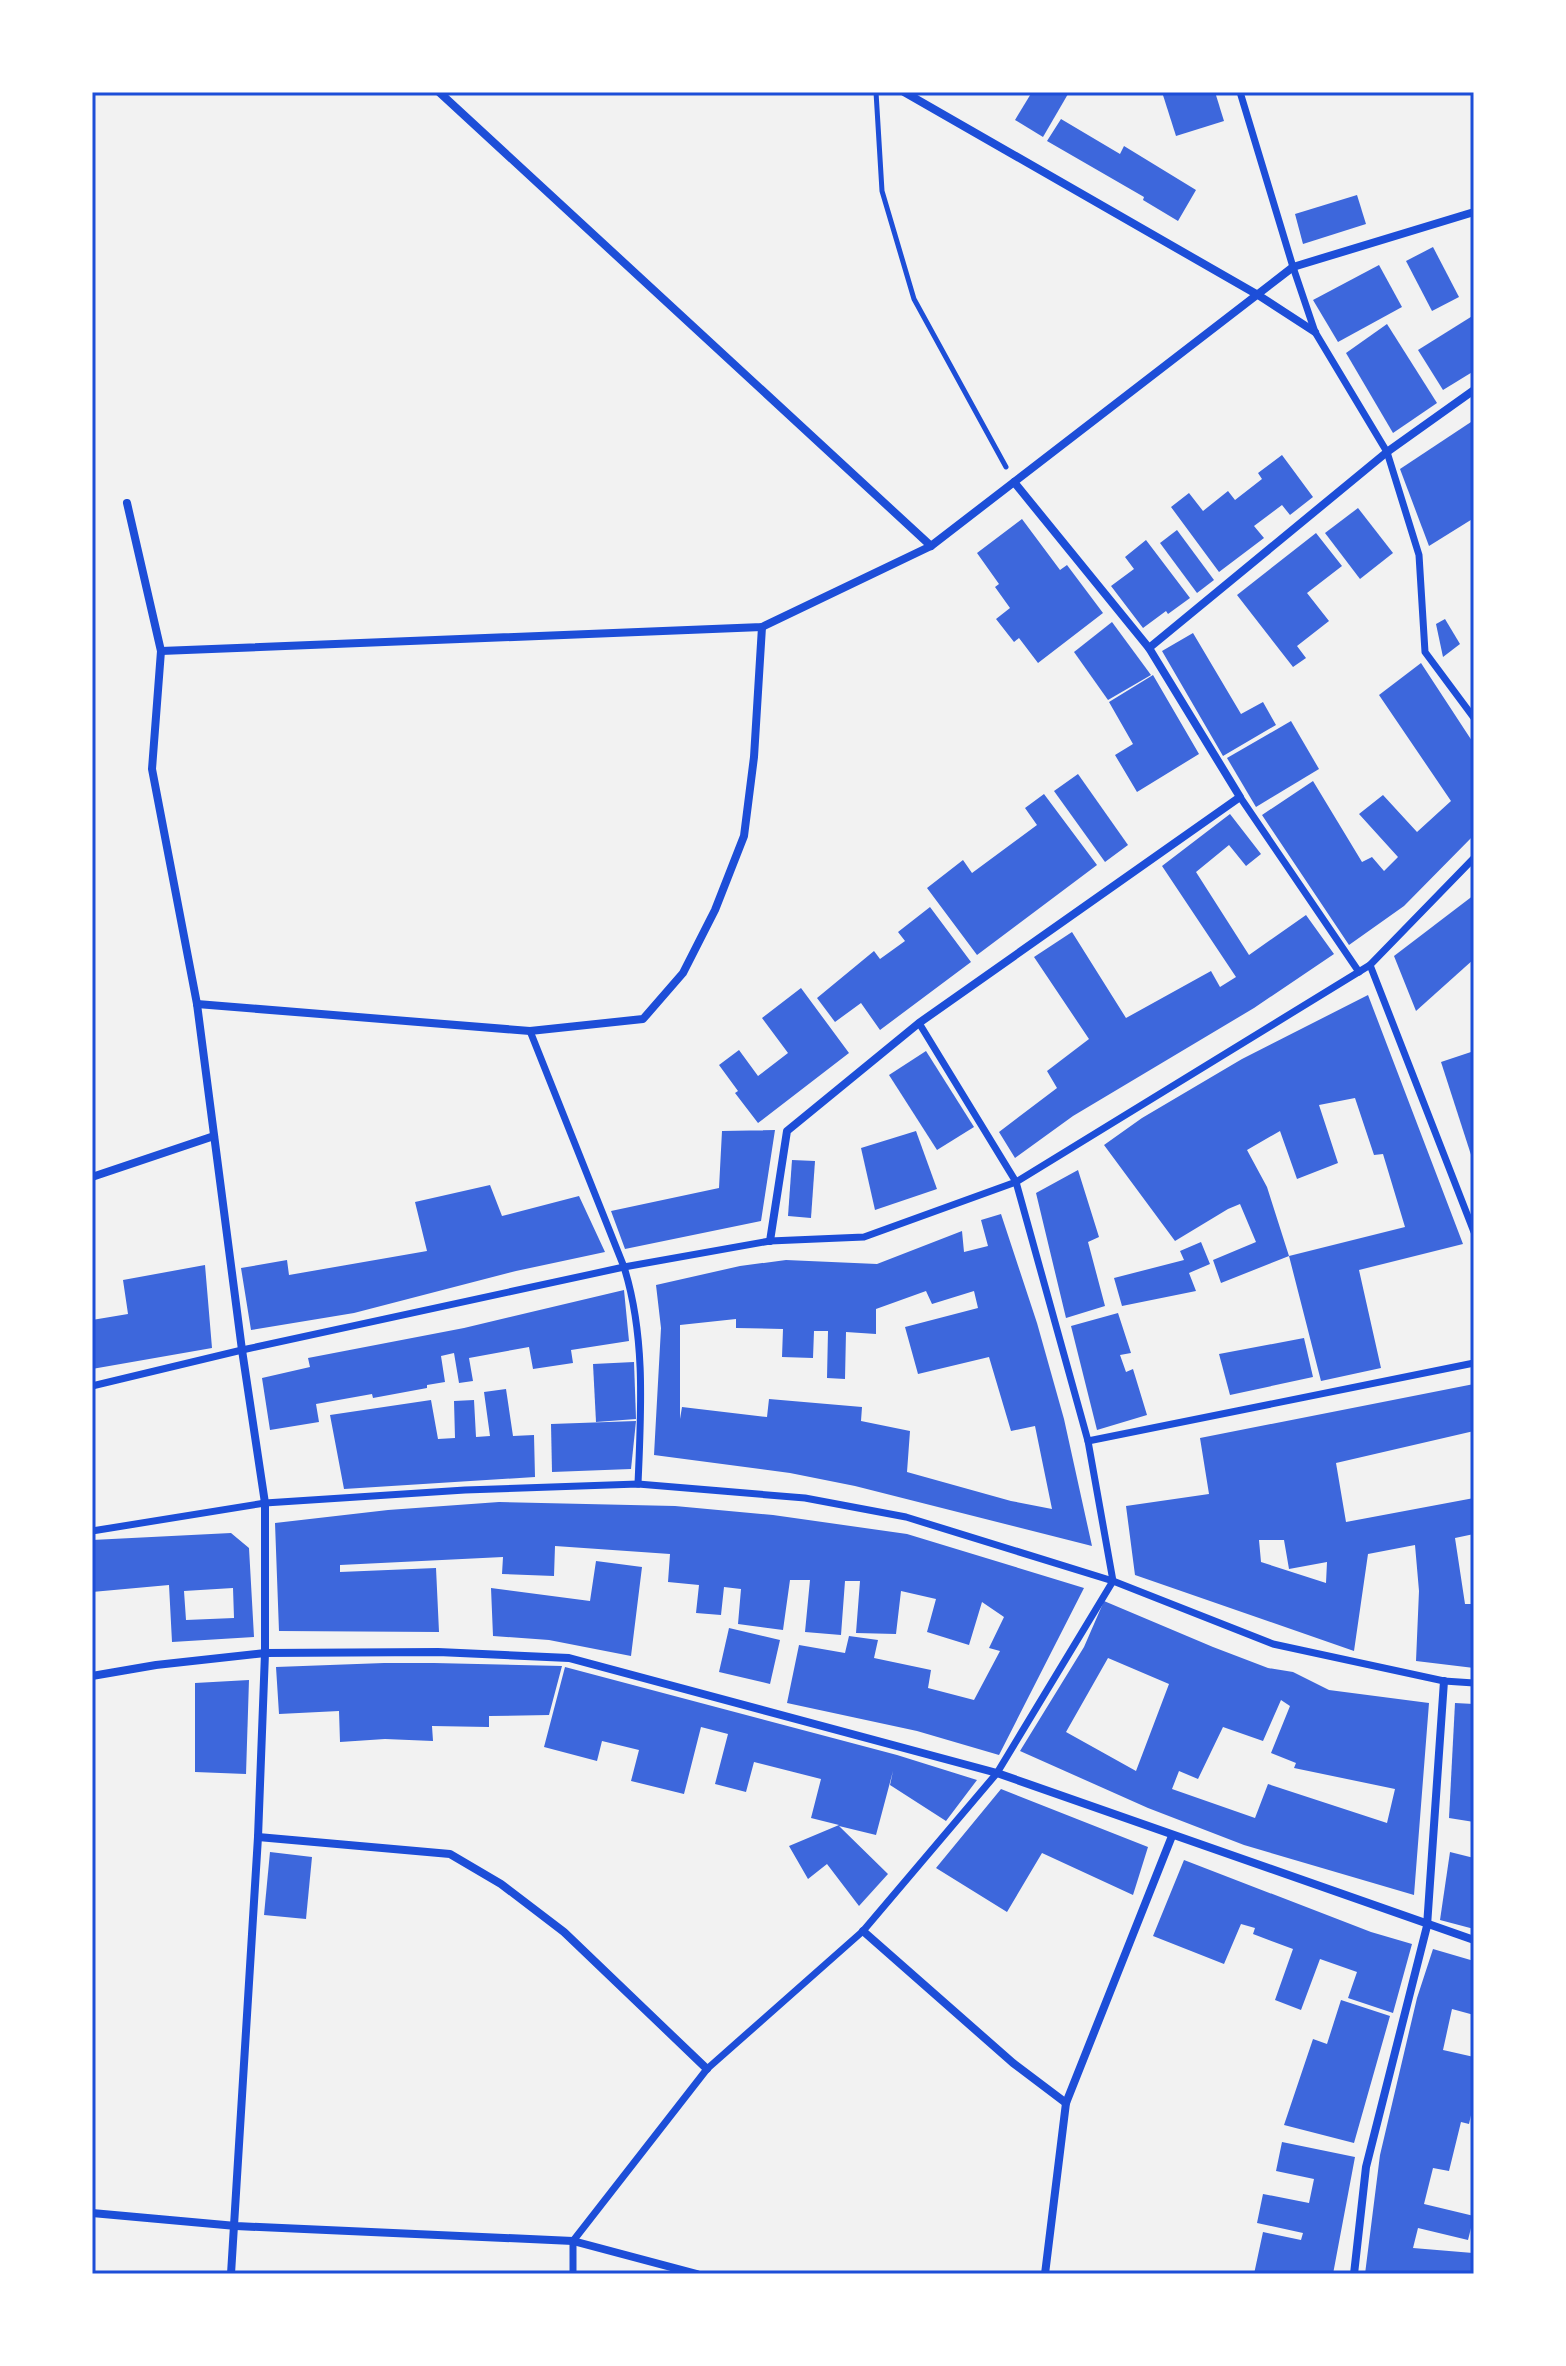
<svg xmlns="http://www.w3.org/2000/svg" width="1566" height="2366" font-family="'Open Sans',sans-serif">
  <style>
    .building { fill: #3d67dc; fill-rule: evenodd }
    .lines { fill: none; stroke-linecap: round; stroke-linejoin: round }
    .path { stroke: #1d4ed8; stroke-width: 5 }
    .pedestrian { stroke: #1d4ed8; stroke-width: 7 }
    .minor { stroke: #1d4ed8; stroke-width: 8 }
    .neatline { fill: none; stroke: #1d4ed8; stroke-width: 3 }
  </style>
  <rect width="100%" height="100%" fill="#f2f2f2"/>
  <!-- building -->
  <g class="building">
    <polygon points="1032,92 1064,92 1068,94 1043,137 1015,120"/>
    <polygon points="1162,92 1215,92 1224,121 1176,136"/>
    <polygon points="1061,119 1120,154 1124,146 1196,190 1178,221 1143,200 1144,197 1047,141"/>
    <polygon points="1357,195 1366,224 1303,244 1295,214"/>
    <polygon points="1433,247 1459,297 1432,311 1406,261"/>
    <polygon points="1379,265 1402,307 1338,342 1313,300"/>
    <polygon points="1474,315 1474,371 1443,390 1418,350"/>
    <polygon points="1387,324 1437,403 1393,433 1346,353"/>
    <polygon points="1474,420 1474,518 1429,546 1400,469"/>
    <polygon points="1282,455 1313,497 1290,515 1282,505 1254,526 1264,538 1219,572 1171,507 1189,493 1203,511 1228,491 1235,500 1262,479 1258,473"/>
    <polygon points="1358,508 1393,553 1360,579 1325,533"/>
    <polygon points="1022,519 1060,570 1067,565 1103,613 1038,663 1019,638 1014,642 996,619 1010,608 995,587 999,584 977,553"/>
    <polygon points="1177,530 1214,580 1197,593 1160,543"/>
    <polygon points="1316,533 1342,566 1307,593 1329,621 1297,646 1306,658 1293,667 1237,595"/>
    <polygon points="1146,540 1190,598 1168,614 1166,611 1143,628 1111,586 1134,569 1125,557"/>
    <polygon points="1445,619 1460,644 1443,657 1436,624"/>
    <polygon points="1112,622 1151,675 1108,700 1074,652"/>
    <polygon points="1193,633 1241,714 1263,702 1276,725 1223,756 1162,651"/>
    <polygon points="1421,663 1474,744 1474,835 1404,906 1349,945 1262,815 1313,781 1362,862 1372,857 1384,871 1398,857 1359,814 1383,795 1417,832 1451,801 1379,695"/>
    <polygon points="1153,675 1199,754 1137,792 1115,755 1133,744 1109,702"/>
    <polygon points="1291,721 1319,769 1256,807 1227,758"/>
    <polygon points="1078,774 1128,845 1105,862 1054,791"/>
    <polygon points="1044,794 1097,865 977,955 927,888 963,860 972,873 1037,825 1025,808"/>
    <polygon points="1230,814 1261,854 1246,866 1229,845 1196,872 1249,955 1306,915 1334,954 1254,1008 1073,1116 1015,1158 999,1132 1057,1088 1047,1071 1089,1039 1034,957 1072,932 1126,1018 1211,971 1220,987 1236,977 1162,866"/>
    <polygon points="1474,895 1474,959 1416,1011 1394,956"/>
    <polygon points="930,907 971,962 880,1030 861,1003 835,1022 817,998 874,951 880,959 905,941 898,932"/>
    <polygon points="801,988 849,1053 758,1123 735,1093 738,1091 719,1065 739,1050 758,1076 788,1053 762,1018"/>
    <polygon points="1368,995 1463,1244 1359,1270 1381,1368 1321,1381 1289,1256 1405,1227 1383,1154 1374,1155 1355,1098 1319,1105 1338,1163 1297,1179 1280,1131 1247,1150 1267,1187 1289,1256 1221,1283 1213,1260 1256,1242 1240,1204 1228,1209 1175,1241 1104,1145 1142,1118 1242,1059"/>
    <polygon points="926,1051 974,1127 937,1150 889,1075"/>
    <polygon points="1474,1051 1474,1161 1473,1161 1441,1062"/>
    <polygon points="775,1130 761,1221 625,1249 611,1211 719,1188 722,1131"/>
    <polygon points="916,1131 937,1189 875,1210 861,1148"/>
    <polygon points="792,1160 815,1161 811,1218 788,1216"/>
    <polygon points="1078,1170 1099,1237 1088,1242 1105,1306 1066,1318 1036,1193"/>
    <polygon points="490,1185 502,1216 579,1196 605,1252 516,1271 354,1313 251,1330 241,1268 287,1260 289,1275 427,1251 415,1202"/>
    <path d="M 1001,1214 L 1037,1323 L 1064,1419 L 1092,1546 L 855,1486 L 790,1473 L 654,1455 L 661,1328 L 656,1285 L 740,1266 L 786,1260 L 877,1264 L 962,1231 L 964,1252 L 988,1246 L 981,1220 ZM 926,1291 L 932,1304 L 974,1291 L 978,1308 L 905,1327 L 918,1374 L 989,1357 L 1011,1431 L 1035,1426 L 1052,1509 L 1011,1501 L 907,1472 L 910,1431 L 861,1421 L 862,1407 L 769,1399 L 767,1417 L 682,1407 L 680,1419 L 680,1325 L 736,1319 L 736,1328 L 783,1329 L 782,1357 L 813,1358 L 814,1331 L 828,1331 L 827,1378 L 845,1379 L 846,1332 L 876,1334 L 876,1309 Z"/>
    <polygon points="1201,1242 1210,1264 1189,1273 1196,1291 1122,1306 1114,1278 1184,1260 1180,1251"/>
    <polygon points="205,1265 212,1348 92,1369 92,1320 128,1314 123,1280"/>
    <polygon points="624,1290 629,1341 571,1350 573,1363 533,1369 529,1347 469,1358 473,1381 459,1383 454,1353 441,1356 445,1382 427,1385 427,1388 373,1398 372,1394 316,1404 319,1422 270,1430 262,1378 310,1367 308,1358 464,1328"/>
    <polygon points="1118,1313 1131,1353 1120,1355 1126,1372 1133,1369 1147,1415 1097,1430 1071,1326"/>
    <polygon points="1304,1338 1313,1377 1230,1395 1219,1354"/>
    <polygon points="634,1362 636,1419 596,1422 593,1364"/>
    <path d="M 1474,1384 L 1474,1431 L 1336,1463 L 1346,1522 L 1474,1498 L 1474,1534 L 1455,1538 L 1465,1604 L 1474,1604 L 1474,1668 L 1416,1661 L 1419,1591 L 1415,1545 L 1368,1554 L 1354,1651 L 1135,1575 L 1126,1506 L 1209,1494 L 1200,1438 ZM 1259,1540 L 1284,1540 L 1289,1569 L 1327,1562 L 1326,1583 L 1261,1562 Z"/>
    <polygon points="506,1389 513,1436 534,1435 535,1477 344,1489 330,1415 431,1400 438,1439 455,1438 454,1401 474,1400 476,1437 490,1436 484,1392"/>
    <polygon points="636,1421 631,1469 552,1472 551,1424"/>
    <polygon points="499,1502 675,1506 773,1515 907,1534 1084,1588 999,1755 917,1731 787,1703 799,1645 845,1653 849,1636 878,1640 874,1658 931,1670 928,1688 974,1700 1000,1651 989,1648 1004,1617 982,1602 969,1645 927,1632 936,1599 901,1591 896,1634 856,1633 860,1581 845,1581 841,1635 805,1632 810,1580 790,1580 783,1630 738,1624 741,1589 724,1587 721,1615 696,1613 699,1585 668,1582 670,1554 555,1546 554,1576 502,1574 503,1557 340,1565 340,1572 436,1568 439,1632 279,1631 275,1523 388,1510"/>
    <path d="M 231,1533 L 249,1548 L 254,1637 L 172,1642 L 169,1585 L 92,1592 L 92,1540 ZM 233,1588 L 234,1618 L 186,1620 L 184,1591 Z"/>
    <polygon points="596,1561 642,1567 631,1656 549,1640 493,1636 491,1588 590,1601"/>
    <path d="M 1104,1601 L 1213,1647 L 1268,1668 L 1293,1672 L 1329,1690 L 1429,1703 L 1414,1895 L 1244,1845 L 1148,1808 L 1020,1751 L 1084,1647 ZM 1108,1658 L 1169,1684 L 1136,1771 L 1066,1732 ZM 1281,1700 L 1290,1706 L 1271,1753 L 1296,1763 L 1294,1768 L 1395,1789 L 1387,1823 L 1268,1784 L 1255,1818 L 1172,1789 L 1179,1771 L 1198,1779 L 1223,1727 L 1263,1741 Z"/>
    <polygon points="729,1628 780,1640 770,1684 719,1672"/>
    <polygon points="384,1663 434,1663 562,1666 549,1715 489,1716 489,1727 432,1726 433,1741 385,1739 340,1742 339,1711 279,1714 276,1667"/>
    <polygon points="565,1667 897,1755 977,1780 946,1821 890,1785 893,1771 876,1835 839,1826 888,1874 859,1906 827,1864 808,1879 789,1846 839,1825 811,1818 821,1779 754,1762 746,1792 715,1784 728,1734 701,1727 684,1794 631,1781 639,1750 602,1741 597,1761 544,1747"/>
    <polygon points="249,1680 246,1774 195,1772 195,1683"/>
    <polygon points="1455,1703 1474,1704 1474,1822 1449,1818"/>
    <polygon points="1001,1789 1148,1847 1133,1895 1042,1853 1007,1912 936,1868"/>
    <polygon points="270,1852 312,1857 306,1919 264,1915"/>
    <polygon points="1450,1852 1474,1858 1474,1929 1440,1920"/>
    <polygon points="1184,1860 1371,1932 1412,1944 1393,2013 1348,1998 1357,1972 1320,1959 1301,2010 1275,2000 1293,1949 1253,1934 1255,1928 1241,1924 1224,1964 1153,1936"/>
    <polygon points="1433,1949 1474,1961 1474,2015 1452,2009 1443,2050 1474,2057 1474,2102 1469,2124 1461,2122 1449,2171 1433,2168 1424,2204 1474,2216 1468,2240 1418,2228 1413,2248 1473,2253 1471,2274 1365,2274 1380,2155 1417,1998"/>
    <polygon points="1341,2000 1390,2016 1354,2143 1284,2125 1313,2039 1327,2044"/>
    <polygon points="1282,2142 1355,2157 1333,2274 1254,2274 1263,2232 1301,2240 1303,2233 1257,2223 1263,2194 1309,2203 1314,2179 1276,2171"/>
  </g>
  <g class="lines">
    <!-- path -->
    <polyline class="path" points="876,92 882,191 914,299 1006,467"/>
    <!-- pedestrian -->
    <g class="pedestrian">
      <polyline points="1240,92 1293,267 1315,332 1387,452 1419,555 1425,652 1474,718"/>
      <polyline points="1240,797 1359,972"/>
      <polyline points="1370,965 1474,1232"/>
      <path d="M 530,1031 L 624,1267 C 646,1337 641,1412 638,1484"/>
      <polyline points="92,1386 242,1350 624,1267 770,1241 864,1237 1016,1182 1370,965 1474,858"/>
      <polyline points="1088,1441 1474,1363"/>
      <polyline points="92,1531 265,1503 465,1490 638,1484 805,1498 906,1517 1113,1581 1273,1644 1444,1681 1474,1683"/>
      <polyline points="573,2274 573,2241 707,2069 863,1931 997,1773 1113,1581 1088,1441 1016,1182 919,1023"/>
    </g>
    <!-- minor -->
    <g class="minor">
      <polyline points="439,92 931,546"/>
      <polyline points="904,92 1258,295 1315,332"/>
      <polyline points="127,503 161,651 152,769 197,1004 242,1350 265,1503 265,1653 258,1837 231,2274"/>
      <polyline points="1149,648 1387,452 1474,390"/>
      <polyline points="161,651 762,627 931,546 1293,267 1474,212"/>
      <polyline points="197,1004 530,1031 643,1019 683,973 715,910 744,836 754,757 762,627"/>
      <polyline points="92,1177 214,1136"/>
      <polyline points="770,1241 787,1131 919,1023 1240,797 1149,648 1014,482"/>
      <polyline points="92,1676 156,1665 265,1653 438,1652 569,1658 997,1773 1474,1940"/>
      <polyline points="258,1837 450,1854 501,1884 564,1932 707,2069"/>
      <polyline points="863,1931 1013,2063 1066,2103"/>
      <polyline points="92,2213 236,2226 573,2241 697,2274"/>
      <polyline points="1045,2274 1066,2103 1172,1836"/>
      <polyline points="1354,2274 1366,2167 1427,1926 1444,1681"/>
    </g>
  </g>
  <!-- border -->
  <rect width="1566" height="2366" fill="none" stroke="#ffffff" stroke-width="188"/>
  <rect x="94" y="94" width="1378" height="2178" class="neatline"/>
</svg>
